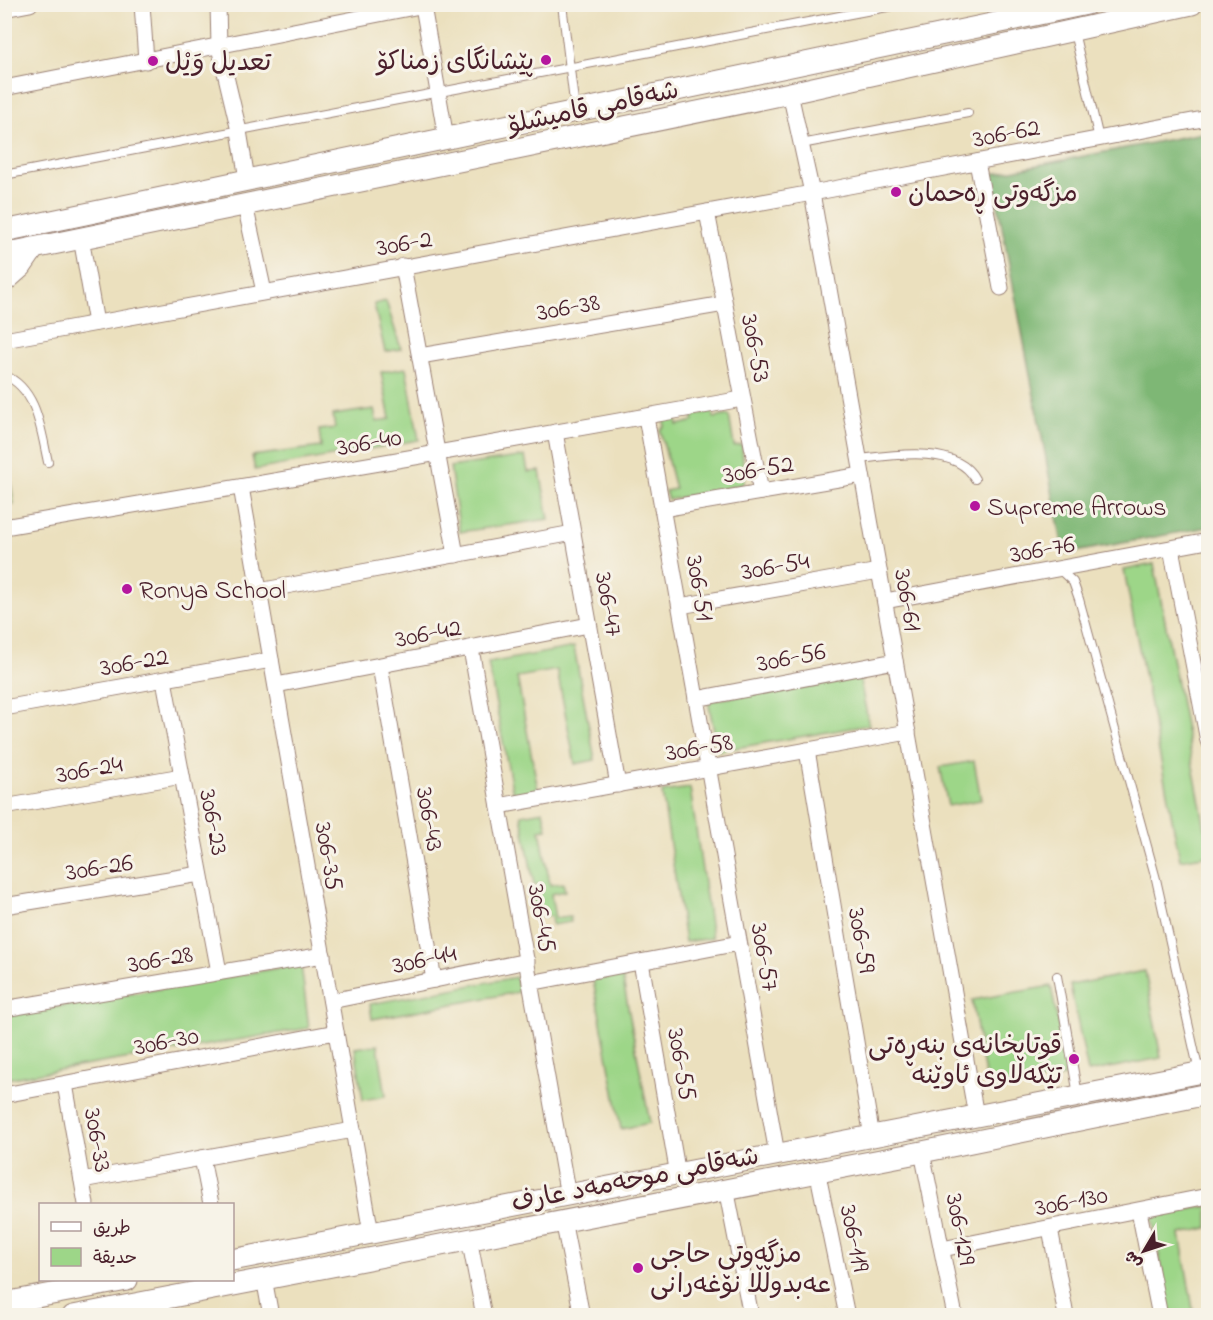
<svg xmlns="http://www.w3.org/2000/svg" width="1213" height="1320" font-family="'Indie Flower','Playpen Sans Arabic',sans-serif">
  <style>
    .green { fill: #9dd688; stroke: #747a5a; stroke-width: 1.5 }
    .forest { fill: #7eb774; stroke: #646b50; stroke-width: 1.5 }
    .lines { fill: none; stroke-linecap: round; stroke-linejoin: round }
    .lane-casing { stroke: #9a8074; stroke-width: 10 }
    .street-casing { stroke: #9a8074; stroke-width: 17 }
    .secondary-casing { stroke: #9a8074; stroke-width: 23 }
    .lane { stroke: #fff; stroke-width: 8 }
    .street { stroke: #fff; stroke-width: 15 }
    .secondary { stroke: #fff; stroke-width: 21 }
    .poi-dot { fill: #b5179e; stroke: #f7f3e8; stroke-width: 2 }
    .labels { text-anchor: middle; stroke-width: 6; stroke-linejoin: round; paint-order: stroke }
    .poi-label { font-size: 26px; fill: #4a1f2b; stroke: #f7f3e8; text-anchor: start }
    .street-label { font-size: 26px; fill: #4a1f2b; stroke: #f7f3e8 }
  </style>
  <rect width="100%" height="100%" fill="#f7f3e8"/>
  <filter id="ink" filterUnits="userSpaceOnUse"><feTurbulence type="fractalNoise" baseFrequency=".0167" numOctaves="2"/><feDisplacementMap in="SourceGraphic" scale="12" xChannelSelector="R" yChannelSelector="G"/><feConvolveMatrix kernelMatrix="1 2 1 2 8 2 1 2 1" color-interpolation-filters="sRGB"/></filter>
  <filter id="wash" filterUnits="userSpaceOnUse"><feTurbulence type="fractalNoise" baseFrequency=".008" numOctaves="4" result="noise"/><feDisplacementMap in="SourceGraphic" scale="24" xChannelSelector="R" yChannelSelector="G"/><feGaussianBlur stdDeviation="1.35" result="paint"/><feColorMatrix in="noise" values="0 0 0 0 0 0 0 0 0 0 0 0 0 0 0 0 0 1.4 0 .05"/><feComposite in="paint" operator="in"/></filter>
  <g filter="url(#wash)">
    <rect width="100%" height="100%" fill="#ebe0be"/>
    <!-- green -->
    <g class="green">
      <polygon points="386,301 401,349 385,352 374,304"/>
      <polygon points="406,368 419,440 255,470 252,456 321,447 319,430 335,428 333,415 374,409 376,421 390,419 381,372"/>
      <polygon points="712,411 714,418 729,415 734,446 742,445 744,482 742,485 668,500 665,491 675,489 660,430 665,425 662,417 675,416 677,425 694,421 692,416"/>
      <polygon points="4,440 14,504 5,505 4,505"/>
      <polygon points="525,456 528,472 540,471 549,519 460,532 450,467"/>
      <polygon points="1154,564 1208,844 1208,855 1180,860 1124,570"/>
      <polygon points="574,647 595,760 575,764 557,670 517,677 538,790 513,794 488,663"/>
      <polygon points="859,676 869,725 718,751 708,701"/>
      <polygon points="974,761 981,800 948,806 940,767"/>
      <polygon points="690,788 712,938 685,942 662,792"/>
      <polygon points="543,811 547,829 540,830 550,885 563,883 565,891 551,894 555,918 570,916 571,922 552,925 551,916 543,917 542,911 535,912 532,895 542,892 541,884 534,885 521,815"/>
      <polygon points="301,964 309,1028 5,1079 5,1016"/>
      <polygon points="1145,971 1161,1058 1088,1072 1070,985"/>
      <polygon points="622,975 650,1123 621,1129 593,980"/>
      <polygon points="516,977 519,992 372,1019 370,1004"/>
      <polygon points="1051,986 1068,1076 988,1092 972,1000"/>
      <polygon points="378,1045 386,1096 363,1100 355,1048"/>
      <polygon points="1208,1206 1208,1228 1180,1234 1194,1315 1170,1315 1152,1216"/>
    </g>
    <!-- forest -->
    <polygon class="forest" points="1208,132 1208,527 1064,554 992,174"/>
  </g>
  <g filter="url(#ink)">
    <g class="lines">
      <!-- lane casing -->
      <g class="lane-casing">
        <g id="lane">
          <polyline points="562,4 575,110"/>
          <polyline points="1074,32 1099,139"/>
          <polyline points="801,144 968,113"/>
          <polyline points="4,175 903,4"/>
          <path d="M 4,375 C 38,389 41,432 48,462"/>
          <path d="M 860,459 C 892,455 957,444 975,479"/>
          <polyline points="1059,569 1073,582 1079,599 1156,879 1199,1072"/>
          <polyline points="1057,976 1078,1095"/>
        </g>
      </g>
      <!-- street casing -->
      <g class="street-casing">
        <g id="street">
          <polyline points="142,4 146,61"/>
          <polyline points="218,4 219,47 239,131 247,179"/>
          <polyline points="423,6 446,138"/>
          <polyline points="4,9 30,4"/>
          <polyline points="4,88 430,4"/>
          <polyline points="790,93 812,193 976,1116"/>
          <polyline points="977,162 1001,288"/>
          <polyline points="245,205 264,292"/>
          <polyline points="707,212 761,492"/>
          <polyline points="81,238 96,323"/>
          <polyline points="403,266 456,555"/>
          <polyline points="4,340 812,193 1208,118"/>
          <polyline points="420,356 724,304"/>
          <polyline points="646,417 777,1154"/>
          <polyline points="555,432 618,785"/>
          <polyline points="241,487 371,1233"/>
          <polyline points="662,509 862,475"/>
          <polyline points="4,527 438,453 742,399"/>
          <polyline points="1171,548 1208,741"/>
          <polyline points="259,591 573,533"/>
          <polyline points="885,601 1208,541"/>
          <polyline points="680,606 879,571"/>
          <polyline points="471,649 568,1196"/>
          <polyline points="380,666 434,980"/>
          <polyline points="164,680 219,972"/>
          <polyline points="276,685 589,625"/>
          <polyline points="696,699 895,661"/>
          <polyline points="4,708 271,660"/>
          <polyline points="807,750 872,1137"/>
          <polyline points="499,806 908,732"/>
          <polyline points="4,807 182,776"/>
          <polyline points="4,906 200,874"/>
          <polyline points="641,962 678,1175"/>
          <polyline points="530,983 739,943"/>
          <polyline points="331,1001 527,961"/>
          <polyline points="4,1009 323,955"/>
          <polyline points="65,1084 86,1204"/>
          <polyline points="4,1095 336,1032"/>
          <polyline points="922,1152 955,1316"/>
          <polyline points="202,1158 211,1204"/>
          <polyline points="817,1170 847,1316"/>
          <polyline points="82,1180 353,1130"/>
          <polyline points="726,1188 751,1316"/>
          <polyline points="1139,1211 1160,1316"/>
          <polyline points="563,1220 582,1316"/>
          <polyline points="1050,1228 1066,1316"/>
          <polyline points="469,1238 484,1316"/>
          <polyline points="942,1249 1208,1196"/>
          <polyline points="264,1278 271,1316"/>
        </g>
      </g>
      <!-- secondary casing -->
      <g class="secondary-casing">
        <g id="secondary">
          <polyline points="4,231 1087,4"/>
          <polyline points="4,254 790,93 1192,4"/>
          <polyline points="4,282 21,267 34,248"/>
          <polyline points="232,1260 1208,1071"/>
          <polyline points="4,1303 127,1280"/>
          <polyline points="73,1316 922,1152 1208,1094"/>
        </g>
      </g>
      <!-- lane -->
      <use href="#lane" class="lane"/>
      <!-- street -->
      <use href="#street" class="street"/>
      <!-- secondary -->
      <use href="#secondary" class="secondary"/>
    </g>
  </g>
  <!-- markers -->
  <g class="poi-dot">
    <circle cx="546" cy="60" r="6"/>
    <circle cx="153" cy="61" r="6"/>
    <circle cx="896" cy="192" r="6"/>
    <circle cx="975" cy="506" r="6"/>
    <circle cx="127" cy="589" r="6"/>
    <circle cx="1074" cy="1059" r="6"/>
    <circle cx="638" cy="1268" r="6"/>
  </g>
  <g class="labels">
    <!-- poi labels -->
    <g class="poi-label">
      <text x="534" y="69" text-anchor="end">پێشانگای زمناكۆ</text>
      <text x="165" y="70">تعديل وَيْل</text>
      <text x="908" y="201">مزگەوتی ڕەحمان</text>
      <text x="987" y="515">Supreme Arrows</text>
      <text x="139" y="598">Ronya School</text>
      <text x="1062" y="1053" text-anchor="end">قوتابخانەی بنەڕەتی<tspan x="1062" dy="30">تێکەڵاوی ئاوێنە</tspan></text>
      <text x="650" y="1262">مزگەوتی حاجی<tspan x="650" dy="30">عەبدوڵڵا نۆغەرانی</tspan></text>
    </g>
    <!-- street labels -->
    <g class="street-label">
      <text transform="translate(593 106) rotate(-12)" y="9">شەقامی قامیشلۆ</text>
      <text transform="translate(1006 132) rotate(-11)" y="9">306-62</text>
      <text transform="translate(404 242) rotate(-10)" y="9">306-2</text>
      <text transform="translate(568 306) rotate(-10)" y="9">306-38</text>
      <text transform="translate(757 348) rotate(79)" y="9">306-53</text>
      <text transform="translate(369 441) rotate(-10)" y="9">306-40</text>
      <text transform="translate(758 468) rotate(-10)" y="9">306-52</text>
      <text transform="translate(1042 548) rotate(-10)" y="9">306-76</text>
      <text transform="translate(775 565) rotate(-10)" y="9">306-54</text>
      <text transform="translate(701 588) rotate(80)" y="9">306-51</text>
      <text transform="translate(909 600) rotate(80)" y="9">306-61</text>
      <text transform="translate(610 604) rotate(80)" y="9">306-47</text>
      <text transform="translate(428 632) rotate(-11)" y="9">306-42</text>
      <text transform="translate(791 656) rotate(-11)" y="9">306-56</text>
      <text transform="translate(134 661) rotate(-10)" y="9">306-22</text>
      <text transform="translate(699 746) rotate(-10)" y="9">306-58</text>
      <text transform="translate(89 768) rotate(-10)" y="9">306-24</text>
      <text transform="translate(431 819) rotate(80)" y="9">306-43</text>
      <text transform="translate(215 822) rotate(79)" y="9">306-23</text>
      <text transform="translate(330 856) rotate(80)" y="9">306-35</text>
      <text transform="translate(99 866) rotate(-9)" y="9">306-26</text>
      <text transform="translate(543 918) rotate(80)" y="9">306-45</text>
      <text transform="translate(863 940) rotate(80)" y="9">306-59</text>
      <text transform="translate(766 957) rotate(80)" y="9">306-57</text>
      <text transform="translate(160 958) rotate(-10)" y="9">306-28</text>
      <text transform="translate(424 958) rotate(-12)" y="9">306-44</text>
      <text transform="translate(166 1040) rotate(-11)" y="9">306-30</text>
      <text transform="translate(683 1064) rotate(80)" y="9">306-55</text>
      <text transform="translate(99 1140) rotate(80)" y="9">306-33</text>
      <text transform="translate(635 1178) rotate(-11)" y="9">شەقامی موحەمەد عارف</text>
      <text transform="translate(1071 1200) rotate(-11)" y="9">306-130</text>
      <text transform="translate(962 1229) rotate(79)" y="9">306-129</text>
      <text transform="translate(856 1238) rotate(78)" y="9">306-119</text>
    </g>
  </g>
  <!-- margin -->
  <rect width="1213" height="1320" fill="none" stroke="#f7f3e8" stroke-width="24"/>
  <!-- legend -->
  <rect x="39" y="1203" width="195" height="78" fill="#f7f3e8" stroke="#b29e9c" stroke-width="1.5"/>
  <rect x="51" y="1222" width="30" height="9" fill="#ffffff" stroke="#b29e9c" stroke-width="1.5"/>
  <text x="93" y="1233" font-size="18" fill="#4a1f2b">طريق</text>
  <rect x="51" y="1248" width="30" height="18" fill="#9dd688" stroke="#b29e9c" stroke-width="1.5"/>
  <text x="93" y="1263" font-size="18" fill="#4a1f2b">حديقة</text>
  <!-- north arrow -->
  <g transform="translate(1144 1251) rotate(231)" stroke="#f7f3e8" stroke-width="4.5" paint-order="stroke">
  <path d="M0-4.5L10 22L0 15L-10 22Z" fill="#4a1f2b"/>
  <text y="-9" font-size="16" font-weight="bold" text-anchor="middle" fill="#4a1f2b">ش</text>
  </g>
</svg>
